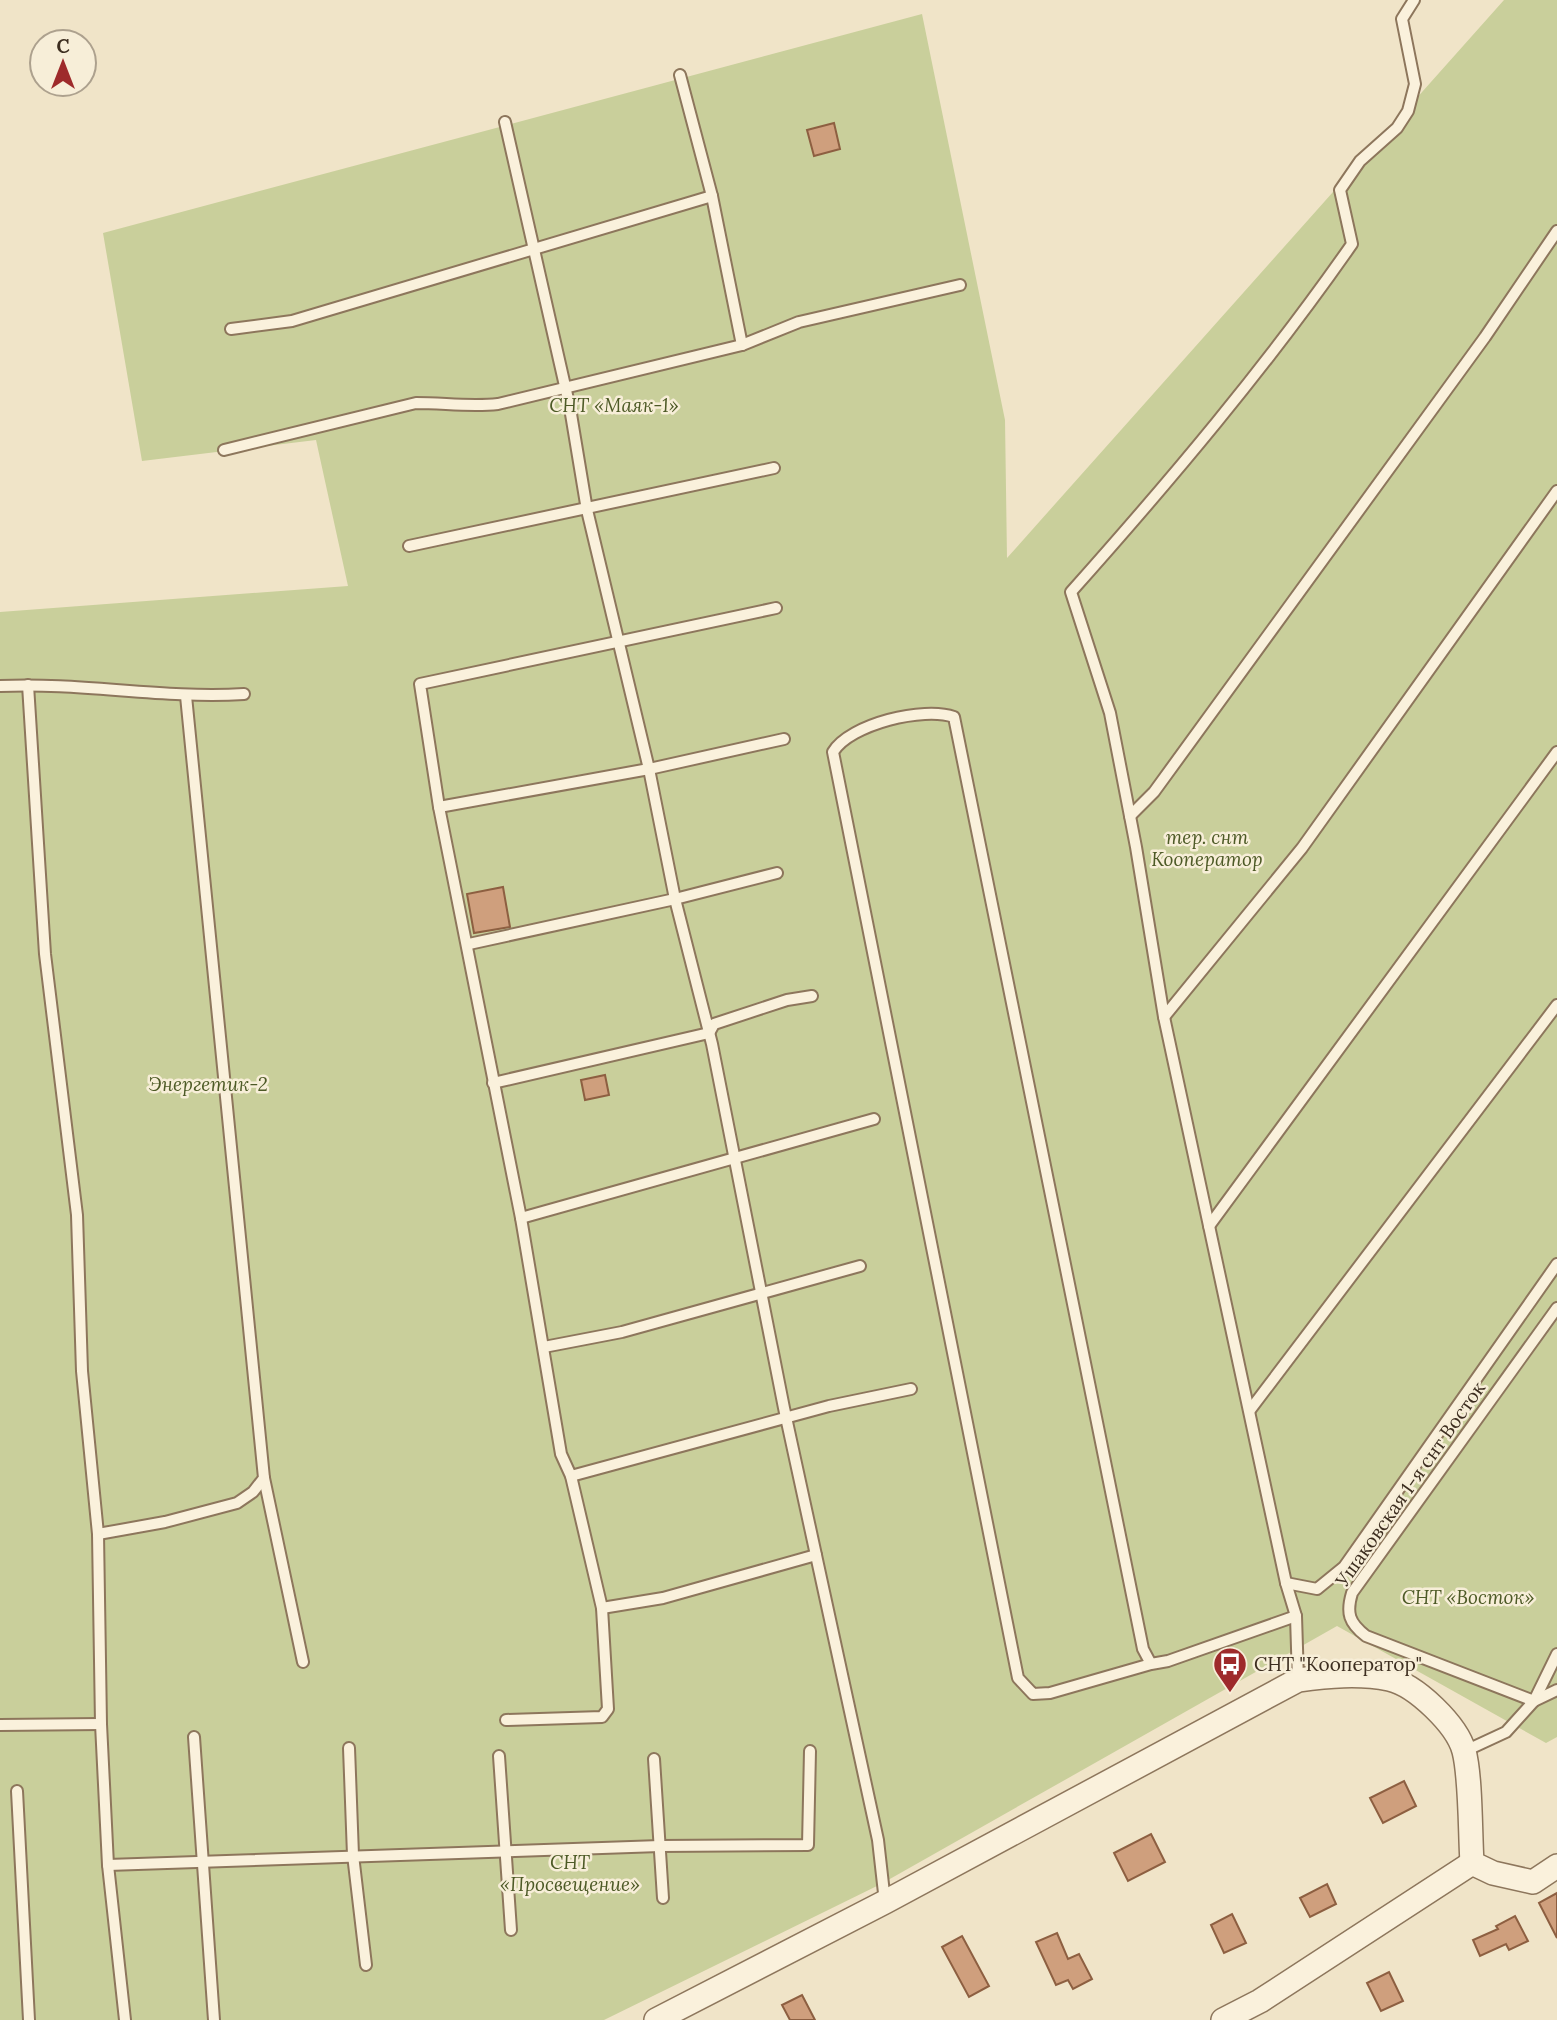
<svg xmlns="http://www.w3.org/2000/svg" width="1557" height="2020" font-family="Lora,serif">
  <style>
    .green { fill: #c9cf9b }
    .building { fill: #cf9f7d; stroke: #8d5f41; stroke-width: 2 }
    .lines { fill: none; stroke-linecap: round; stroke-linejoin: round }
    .service-casing { stroke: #8d765c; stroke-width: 14 }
    .minor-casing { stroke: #8d765c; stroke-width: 26 }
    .service { stroke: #faf1dc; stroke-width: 10 }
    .minor { stroke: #faf1dc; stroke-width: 23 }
    .labels { text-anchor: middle; stroke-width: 5; stroke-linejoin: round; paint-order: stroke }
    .park-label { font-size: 19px; font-style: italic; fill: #4d5a26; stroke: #f7eed8 }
    .street-label { font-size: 19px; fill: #3d2e20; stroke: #f7eed8 }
    .poi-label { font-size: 19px; fill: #3d2e20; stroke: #f7eed8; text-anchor: start }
  </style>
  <rect width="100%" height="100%" fill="#f0e4c8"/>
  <!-- green -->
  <polygon class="green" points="1504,0 1557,0 1557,1315 1408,1526 1557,1320 1557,1737 1546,1743 1337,1626 881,1884 604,2020 0,2020 0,612 348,586 316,440 142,461 103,233 922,14 1005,420 1007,558"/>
  <!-- building -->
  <g class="building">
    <polygon points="834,123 840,149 814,156 807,130"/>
    <polygon points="503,887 510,927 474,933 467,894"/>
    <polygon points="605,1075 609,1095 585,1100 581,1080"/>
    <polygon points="1404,1781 1416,1806 1383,1823 1370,1798"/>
    <polygon points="1151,1834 1165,1862 1128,1881 1114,1853"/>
    <polygon points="1327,1884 1336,1904 1310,1917 1300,1898"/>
    <polygon points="1557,1893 1557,1938 1539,1903"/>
    <polygon points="1232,1914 1246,1943 1224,1953 1211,1925"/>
    <polygon points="1515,1916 1528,1941 1509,1950 1506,1944 1480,1956 1473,1940 1498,1929 1496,1926"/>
    <polygon points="1057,1933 1068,1959 1079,1954 1092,1979 1073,1989 1068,1980 1056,1985 1036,1942"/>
    <polygon points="962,1936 989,1986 969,1997 942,1947"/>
    <polygon points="1389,1972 1403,2001 1381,2011 1367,1983"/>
    <polygon points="802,1995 815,2020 790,2020 782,2005"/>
  </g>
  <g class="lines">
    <!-- service casing -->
    <g class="service-casing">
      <g id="service">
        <polyline points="680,75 712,196 742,345"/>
        <polyline points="505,122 570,408 587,510 649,769 675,899 712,1044 784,1408 878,1840 885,1902"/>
        <polyline points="231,329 292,321 712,196"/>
        <path d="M 224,450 L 416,403 C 444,403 470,407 498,404 L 742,345 L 799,322 L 960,285"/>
        <polyline points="409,546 774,468"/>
        <polyline points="28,685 45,954 77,1215 82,1371 98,1534 101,1724 108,1865 125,2020"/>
        <path d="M 0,686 C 82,682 162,699 244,694"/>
        <polyline points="439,807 649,769 784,739"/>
        <polyline points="1130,816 1154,792 1485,337 1557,231"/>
        <polyline points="469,944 675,899 777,873"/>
        <polyline points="1164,1017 1302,848 1557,491"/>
        <polyline points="493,1083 709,1033 714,1024 787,1000 812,996"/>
        <polyline points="521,1218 874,1119"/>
        <polyline points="1209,1226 1557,752"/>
        <path d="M 1557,1308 L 1352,1593 C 1346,1613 1349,1623 1366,1636 L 1534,1701 L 1557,1690"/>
        <polyline points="544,1347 622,1332 860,1266"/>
        <polyline points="1250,1410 1557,1005"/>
        <polyline points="571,1476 829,1406 911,1389"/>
        <polyline points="264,1478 303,1662"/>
        <polyline points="98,1534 165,1522 237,1503 253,1492 264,1478 186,696"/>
        <polyline points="1286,1583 1317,1589 1344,1567 1557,1264"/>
        <polyline points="602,1608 663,1598 816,1555"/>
        <path d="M 1151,1664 L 1050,1693 L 1033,1694 L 1018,1678 L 833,752 C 850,724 924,706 954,717 L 1143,1649 L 1151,1664 L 1168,1661 L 1296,1616"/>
        <path d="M 1298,1680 L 1296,1616 L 1286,1583 L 1164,1017 L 1136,847 L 1110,713 L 1071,592 C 1170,481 1267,366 1352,244 L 1340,190 L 1360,161 L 1397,128 L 1408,111 L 1415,84 L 1402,19 L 1414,0"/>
        <polyline points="506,1720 602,1717 608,1709 602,1608 571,1476 561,1454 521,1218 439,807 420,684 776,608"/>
        <polyline points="0,1725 101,1724"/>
        <polyline points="194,1737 214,2020"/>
        <polyline points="349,1748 353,1855 366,1965"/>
        <polyline points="1465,1751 1506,1732 1534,1701 1557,1654"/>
        <polyline points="499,1756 511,1930"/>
        <polyline points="654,1759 663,1898"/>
        <polyline points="17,1791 29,2020"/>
        <polyline points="108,1865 660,1846 808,1845 810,1751"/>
      </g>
    </g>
    <!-- minor casing -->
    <g class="minor-casing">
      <g id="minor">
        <path d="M 656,2020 L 885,1902 L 1298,1680 C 1328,1676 1359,1673 1389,1679 C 1416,1685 1457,1725 1464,1751 C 1471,1778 1470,1833 1472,1863 L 1493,1873 L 1533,1882 L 1557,1866"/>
        <polyline points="1223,2020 1260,2001 1472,1863"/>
      </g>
    </g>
    <!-- service -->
    <use href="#service" class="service"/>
    <!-- minor -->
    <use href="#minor" class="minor"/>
  </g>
  <!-- icons -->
  <defs>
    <g id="bus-pin" transform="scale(1.75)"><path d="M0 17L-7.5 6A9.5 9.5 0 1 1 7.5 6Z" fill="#9e2a2b" stroke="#f7eed8"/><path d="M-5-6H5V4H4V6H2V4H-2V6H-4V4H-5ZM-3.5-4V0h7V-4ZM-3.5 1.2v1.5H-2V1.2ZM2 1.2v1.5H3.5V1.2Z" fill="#fff"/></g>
  </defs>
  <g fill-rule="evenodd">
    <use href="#bus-pin" x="1230" y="1664"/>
  </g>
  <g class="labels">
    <!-- park labels -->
    <g class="park-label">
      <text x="614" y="412">СНТ «Маяк-1»</text>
      <text x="1207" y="844">тер. снт<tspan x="1207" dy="22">Кооператор</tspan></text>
      <text x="208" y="1091">Энергетик-2</text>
      <text x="1468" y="1604">СНТ «Восток»</text>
      <text x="570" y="1869">СНТ<tspan x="570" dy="22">«Просвещение»</tspan></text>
    </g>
    <!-- street labels -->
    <g class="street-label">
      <text transform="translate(1410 1484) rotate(-55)" y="7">Ушаковская 1-я снт Восток</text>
    </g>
    <!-- poi labels -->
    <g class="poi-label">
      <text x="1254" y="1671">СНТ "Кооператор"</text>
    </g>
  </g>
  <!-- north arrow -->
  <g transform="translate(63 63)"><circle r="33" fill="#f7eed8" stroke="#ada18e" stroke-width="2"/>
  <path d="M0-5L12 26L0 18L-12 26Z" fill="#9e2a2b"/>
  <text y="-10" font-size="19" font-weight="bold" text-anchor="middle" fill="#3d2e20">С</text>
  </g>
</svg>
